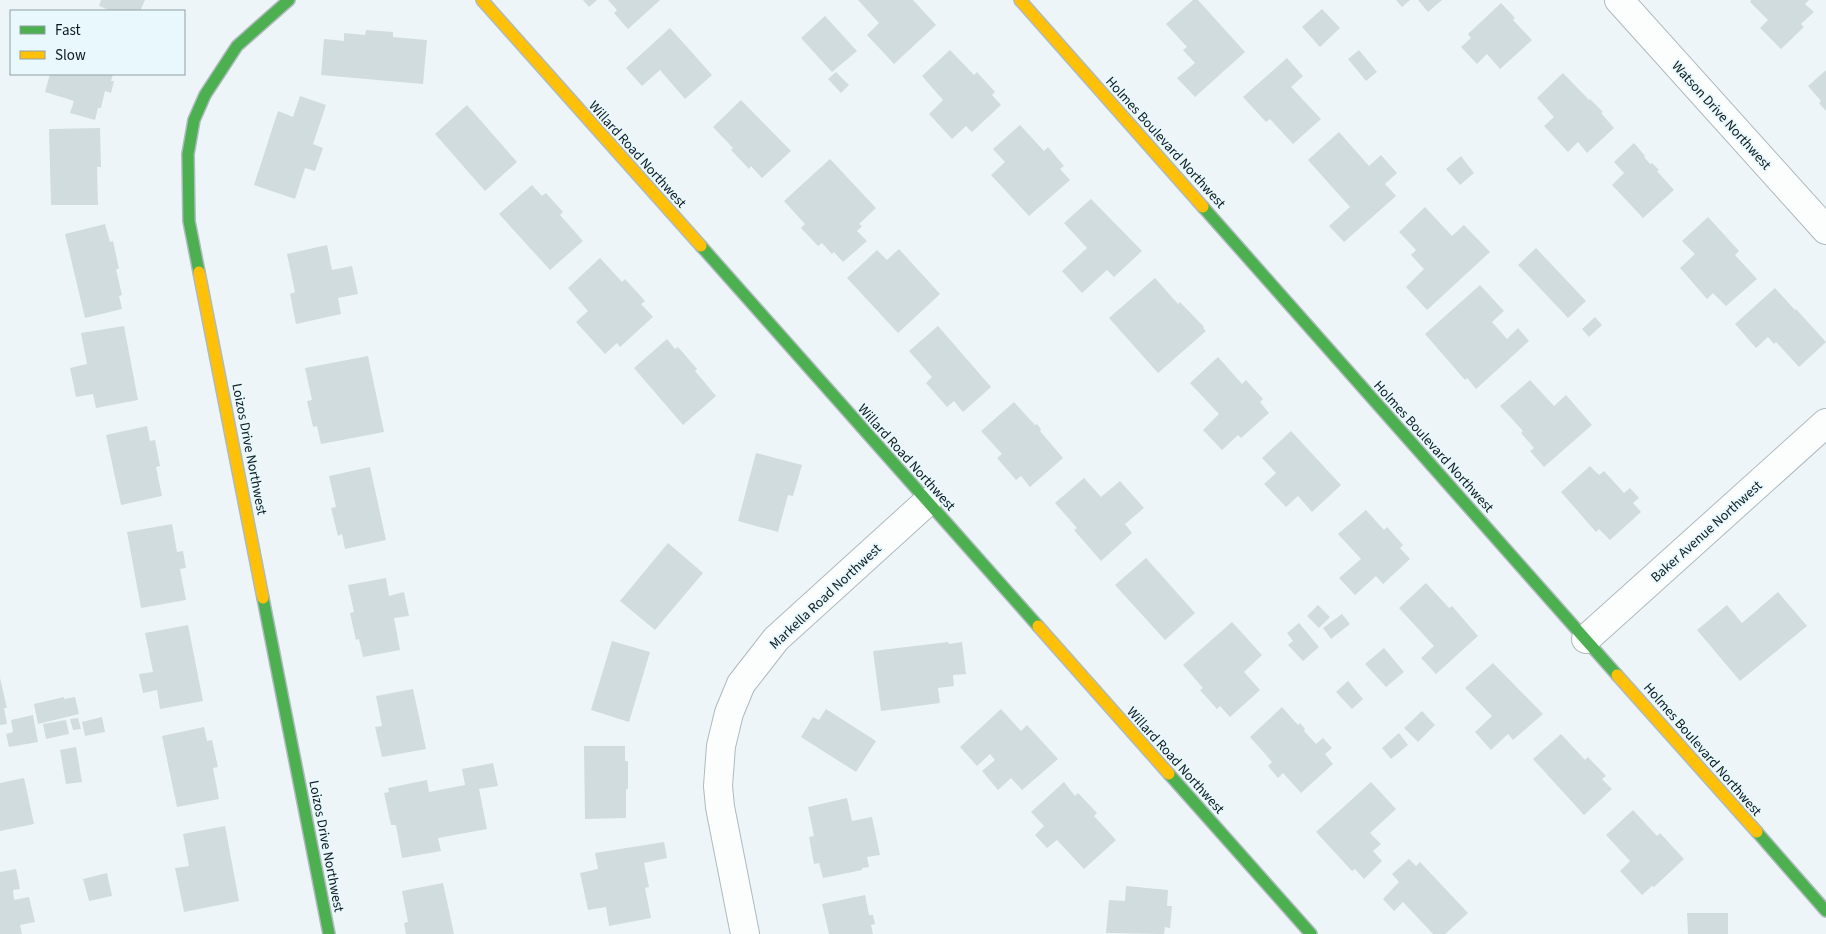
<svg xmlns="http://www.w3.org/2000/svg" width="1826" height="934" font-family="'Source Sans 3',sans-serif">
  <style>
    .building { fill: #d1dcdf }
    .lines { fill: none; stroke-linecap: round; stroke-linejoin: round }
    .street-casing { stroke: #afbabe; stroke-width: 30 }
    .fast-casing { stroke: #afbabe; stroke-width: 14 }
    .slow-casing { stroke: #afbabe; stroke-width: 14 }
    .street { stroke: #fcfefe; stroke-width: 28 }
    .fast { stroke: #4caf50; stroke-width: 11 }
    .slow { stroke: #ffc107; stroke-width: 11 }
    .labels { text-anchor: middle; stroke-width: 4; stroke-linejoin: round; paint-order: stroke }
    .street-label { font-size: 14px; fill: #0b1a1e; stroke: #e8f8fd }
  </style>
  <rect width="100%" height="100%" fill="#edf5f8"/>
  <!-- building -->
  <g class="building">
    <polygon points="101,0 145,0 140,11 111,11 99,6"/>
    <polygon points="583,0 597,0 589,7"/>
    <polygon points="608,0 660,0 628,29 614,13 617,10"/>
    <polygon points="858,0 913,0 936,25 894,64 867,35 879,23"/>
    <polygon points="1193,0 1198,0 1245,52 1195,97 1177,78 1195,63 1183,50 1187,47 1166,24"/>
    <polygon points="1396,0 1410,0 1402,7"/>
    <polygon points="1418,0 1442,0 1428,12"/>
    <polygon points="1751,0 1809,0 1805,4 1814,12 1801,24 1804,27 1781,49 1760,28 1768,20 1750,2"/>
    <polygon points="1501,3 1515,18 1513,20 1532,40 1500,69 1487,54 1477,64 1461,47 1471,38 1468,34"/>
    <polygon points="1322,9 1340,28 1320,47 1302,27"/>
    <polygon points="825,16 857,51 832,72 801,38"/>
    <polygon points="670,28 712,75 685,99 660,70 642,86 626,68"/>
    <polygon points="366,30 393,32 393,37 427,40 423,84 321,75 324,39 344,41 344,33 365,35"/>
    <polygon points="950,50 974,75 977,72 995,92 992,95 1001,105 972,132 966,126 952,139 929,114 943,100 922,76"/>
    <polygon points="1359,50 1377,72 1366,81 1348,59"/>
    <polygon points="1287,58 1303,76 1291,87 1321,119 1293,144 1270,119 1266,122 1243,97"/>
    <polygon points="1826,70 1826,111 1819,103 1821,101 1808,86"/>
    <polygon points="836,72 849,85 841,93 828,79"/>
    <polygon points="1563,73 1589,100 1590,99 1603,112 1601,113 1614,128 1587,153 1578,142 1568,152 1544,126 1554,117 1537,98"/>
    <polygon points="50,74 113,74 111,81 114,81 111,93 105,91 101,108 98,108 95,120 70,113 74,101 45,92"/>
    <polygon points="300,96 326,105 313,144 323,148 315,171 305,168 295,199 254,185 278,111 293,117"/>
    <polygon points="741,100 791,151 762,178 751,166 749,169 731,150 733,148 713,127"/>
    <polygon points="467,105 517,162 485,191 435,134"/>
    <polygon points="1020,125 1044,151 1048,147 1064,166 1060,169 1070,180 1029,216 991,175 1005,162 993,149"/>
    <polygon points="100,128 101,167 97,167 98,205 51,205 49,129"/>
    <polygon points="1339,132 1369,166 1381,155 1397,173 1385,184 1396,196 1344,242 1329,226 1350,207 1308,160"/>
    <polygon points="1634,143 1645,156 1644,157 1650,164 1652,163 1659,170 1657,171 1674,190 1643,218 1612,185 1624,173 1614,162"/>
    <polygon points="1461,156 1474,173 1460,185 1446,169"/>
    <polygon points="830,159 876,208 859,224 862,226 857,231 867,241 843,262 834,252 832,254 822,243 818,246 801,228 805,224 784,201"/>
    <polygon points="532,185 542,196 546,193 563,212 560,215 583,241 550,270 499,214"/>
    <polygon points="1091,199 1142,251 1114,277 1107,270 1082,293 1062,271 1087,248 1064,223"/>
    <polygon points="1425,207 1452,236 1464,225 1490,252 1427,310 1406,287 1424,269 1411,255 1416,250 1399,232"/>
    <polygon points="1708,217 1739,251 1735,255 1757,279 1726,306 1713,293 1707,299 1680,268 1695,254 1682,241"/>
    <polygon points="105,224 110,242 113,241 119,269 116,269 122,295 119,296 122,309 85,318 65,234"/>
    <polygon points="327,245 332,270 352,266 358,294 338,298 341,314 296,324 290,294 295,292 287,254"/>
    <polygon points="1536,248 1586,301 1568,318 1518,265"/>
    <polygon points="899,249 940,294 898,333 847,278 877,250 887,260"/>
    <polygon points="600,258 622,282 625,279 645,301 641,304 653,317 620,347 617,343 605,354 576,322 588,311 568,288"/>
    <polygon points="1155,278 1178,304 1180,302 1204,327 1203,328 1206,331 1158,373 1109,318"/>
    <polygon points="1480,285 1504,311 1492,322 1507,339 1518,328 1529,341 1476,389 1467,378 1465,380 1425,334"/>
    <polygon points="1775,288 1795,310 1796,309 1826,342 1799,367 1776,342 1774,344 1768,337 1756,348 1735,324"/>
    <polygon points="1595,317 1602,325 1589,337 1582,329"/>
    <polygon points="124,326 138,400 96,408 93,394 76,397 70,368 87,364 81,333"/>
    <polygon points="938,326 991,387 963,412 954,401 947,407 926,383 932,377 909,351"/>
    <polygon points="667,339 675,349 678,347 697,369 695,371 716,396 683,425 634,368"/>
    <polygon points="368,356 384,432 321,444 317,426 313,427 307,401 312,400 305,368"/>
    <polygon points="1218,357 1242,384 1246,380 1263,399 1260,402 1269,413 1241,438 1238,435 1222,450 1203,430 1219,414 1190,383"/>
    <polygon points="1530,380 1554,406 1566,395 1592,425 1544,467 1530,451 1534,448 1521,433 1523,431 1500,406"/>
    <polygon points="1014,402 1035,425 1037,424 1041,429 1040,431 1063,458 1030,487 1021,476 1016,480 997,458 1002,454 981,431"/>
    <polygon points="147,426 150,441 155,440 160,466 156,467 162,496 121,505 106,435"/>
    <polygon points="1291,431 1341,485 1312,512 1298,496 1286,507 1264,484 1276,473 1262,458"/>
    <polygon points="756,453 802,465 793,496 788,495 778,532 738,521"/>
    <polygon points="1590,466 1599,475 1604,471 1624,493 1630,488 1639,498 1633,503 1641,512 1610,540 1599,529 1596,532 1561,492"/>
    <polygon points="370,467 386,540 345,549 342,534 338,536 331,508 336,507 329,476"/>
    <polygon points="1084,478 1101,497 1120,481 1144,508 1125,524 1132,533 1101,561 1074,530 1077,528 1055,503"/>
    <polygon points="1366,510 1384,530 1387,527 1403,545 1400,548 1410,559 1383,584 1376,576 1355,595 1339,578 1361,559 1338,534"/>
    <polygon points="172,524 177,552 183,551 186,568 180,569 186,600 141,608 127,532"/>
    <polygon points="668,543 703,573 655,630 620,601"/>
    <polygon points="1146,558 1195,613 1165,640 1115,585"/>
    <polygon points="386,578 389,596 404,592 409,616 394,618 400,650 363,657 359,639 356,640 350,613 354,612 348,585"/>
    <polygon points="1426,583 1449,608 1452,606 1478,636 1436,674 1421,658 1434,646 1399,608"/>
    <polygon points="1778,592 1807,626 1740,681 1697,630 1727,605 1742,623"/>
    <polygon points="1318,605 1330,617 1319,628 1307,616"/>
    <polygon points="1342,614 1350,624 1331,639 1323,628"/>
    <polygon points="1232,622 1262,655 1244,672 1260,690 1230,717 1220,706 1217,709 1200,690 1203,688 1183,665"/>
    <polygon points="1299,623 1319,647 1303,661 1288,645 1293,641 1287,633"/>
    <polygon points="188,625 203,701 160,709 157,690 143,693 139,674 153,672 145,633"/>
    <polygon points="612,641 650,652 629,722 591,710"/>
    <polygon points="948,642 949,644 962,642 966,674 953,675 954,686 938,688 940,703 881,711 873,651"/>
    <polygon points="1384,648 1404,672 1386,687 1365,664"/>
    <polygon points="1493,663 1543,714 1513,740 1508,734 1491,750 1475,732 1492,716 1465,688"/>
    <polygon points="0,678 7,708 4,708 7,724 0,725"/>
    <polygon points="1348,681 1363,699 1352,709 1336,692"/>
    <polygon points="413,689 426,749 382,757 375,727 382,726 376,696"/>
    <polygon points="64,697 64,699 75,697 79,714 38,724 34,704"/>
    <polygon points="1282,707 1298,725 1300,723 1305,729 1304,731 1316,744 1323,738 1332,748 1325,754 1333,764 1301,793 1283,773 1278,778 1268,766 1272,762 1250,737"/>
    <polygon points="826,709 876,741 856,772 801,737 813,717 819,720"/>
    <polygon points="1001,709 1021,731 1027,725 1058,759 1022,790 1011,778 998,790 982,771 995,760 990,754 977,766 960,747"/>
    <polygon points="1422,711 1435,725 1418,742 1404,728"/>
    <polygon points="33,715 38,742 9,747 6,734 13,732 11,720"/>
    <polygon points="102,717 105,732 85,736 82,722"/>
    <polygon points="78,718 81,729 73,730 70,719"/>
    <polygon points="66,720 69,734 46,739 43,724"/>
    <polygon points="204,727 207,741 212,740 218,767 213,768 219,799 177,807 162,736"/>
    <polygon points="1399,733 1408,745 1391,759 1382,748"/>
    <polygon points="1561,734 1585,760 1588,757 1606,776 1602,779 1612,789 1584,815 1533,759"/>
    <polygon points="584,746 625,746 625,761 628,761 628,789 626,789 626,818 585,819"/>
    <polygon points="76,747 82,782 66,784 60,750"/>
    <polygon points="493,763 498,786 479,789 487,829 438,838 441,851 402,858 396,825 391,825 384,793 389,792 388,788 427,780 429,792 465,785 462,769"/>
    <polygon points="24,778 34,824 0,831 0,783"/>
    <polygon points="1064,782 1075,796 1078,793 1097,813 1094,816 1116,840 1084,869 1057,840 1047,848 1035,835 1044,826 1031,812"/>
    <polygon points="1371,782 1396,809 1370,833 1381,844 1373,851 1382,861 1364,879 1355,869 1352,871 1316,832"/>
    <polygon points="847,798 852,821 872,817 880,855 867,857 869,867 862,868 862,870 823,878 819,863 814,864 809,837 814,836 808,807"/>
    <polygon points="1633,810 1657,836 1660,833 1684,859 1654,887 1652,886 1642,895 1620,871 1630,861 1606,835"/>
    <polygon points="225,826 239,901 184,912 175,868 189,866 183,834"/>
    <polygon points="664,842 667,858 644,863 649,887 645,888 651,918 609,926 606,907 588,910 580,873 598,869 595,853"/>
    <polygon points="1409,859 1416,866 1420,862 1468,913 1445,934 1433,934 1403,902 1394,911 1383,899 1399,882 1392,874"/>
    <polygon points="16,869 20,889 13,890 14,900 29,897 35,922 20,925 22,934 0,934 0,872"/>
    <polygon points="107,873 112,896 89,901 83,879"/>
    <polygon points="443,883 454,934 406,934 404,923 408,922 402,891"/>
    <polygon points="1126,886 1168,890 1167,906 1172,906 1170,928 1165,927 1164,934 1106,933 1109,900 1125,901"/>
    <polygon points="865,895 869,915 873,915 875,924 871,925 873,934 829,934 822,904"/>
    <polygon points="1687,913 1728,913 1728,934 1688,934"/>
  </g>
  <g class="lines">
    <!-- street casing -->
    <g class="street-casing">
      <g id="street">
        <polyline points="1619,0 1826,230"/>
        <polyline points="1586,639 1826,423"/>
        <polyline points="745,934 720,807 718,786 721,746 729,713 741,684 776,639 927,502"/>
      </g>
    </g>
    <!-- fast casing -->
    <g class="fast-casing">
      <g id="fast">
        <polyline points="1203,207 1617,675"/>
        <polyline points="701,246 1038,626"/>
        <polyline points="199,272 189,221 188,154 194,120 205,95 237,46 289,0"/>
        <polyline points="263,598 329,934"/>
        <polyline points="1169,774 1311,934"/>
        <polyline points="1757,832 1826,911"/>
      </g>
    </g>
    <!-- slow casing -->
    <g class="slow-casing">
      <g id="slow">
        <polyline points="482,0 701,246"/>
        <polyline points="1020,0 1203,207"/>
        <polyline points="199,272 263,598"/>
        <polyline points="1038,626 1169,774"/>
        <polyline points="1617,675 1757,832"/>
      </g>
    </g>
    <!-- street -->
    <use href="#street" class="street"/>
    <!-- fast -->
    <use href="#fast" class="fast"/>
    <!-- slow -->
    <use href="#slow" class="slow"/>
  </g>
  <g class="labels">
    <!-- street labels -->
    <g class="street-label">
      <text transform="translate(1722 115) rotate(48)" y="5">Watson Drive Northwest</text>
      <text transform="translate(1166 142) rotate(48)" y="5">Holmes Boulevard Northwest</text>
      <text transform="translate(638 154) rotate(48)" y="5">Willard Road Northwest</text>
      <text transform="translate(1434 446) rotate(48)" y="5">Holmes Boulevard Northwest</text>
      <text transform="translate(250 449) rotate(79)" y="5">Loizos Drive Northwest</text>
      <text transform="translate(907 457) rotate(48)" y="5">Willard Road Northwest</text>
      <text transform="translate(1706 531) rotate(-42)" y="5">Baker Avenue Northwest</text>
      <text transform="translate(825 596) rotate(-43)" y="5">Markella Road Northwest</text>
      <text transform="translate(1703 749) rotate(49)" y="5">Holmes Boulevard Northwest</text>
      <text transform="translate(1176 760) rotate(48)" y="5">Willard Road Northwest</text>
      <text transform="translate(327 846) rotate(79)" y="5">Loizos Drive Northwest</text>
    </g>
  </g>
  <!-- legend -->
  <rect x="10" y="10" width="175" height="65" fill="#e8f8fd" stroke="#909fa4"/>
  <rect x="20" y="26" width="25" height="8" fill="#4caf50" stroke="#909fa4"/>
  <text x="55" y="35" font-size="15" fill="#0b1a1e">Fast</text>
  <rect x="20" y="51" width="25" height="8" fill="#ffc107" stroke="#909fa4"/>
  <text x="55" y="60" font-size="15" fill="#0b1a1e">Slow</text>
</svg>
